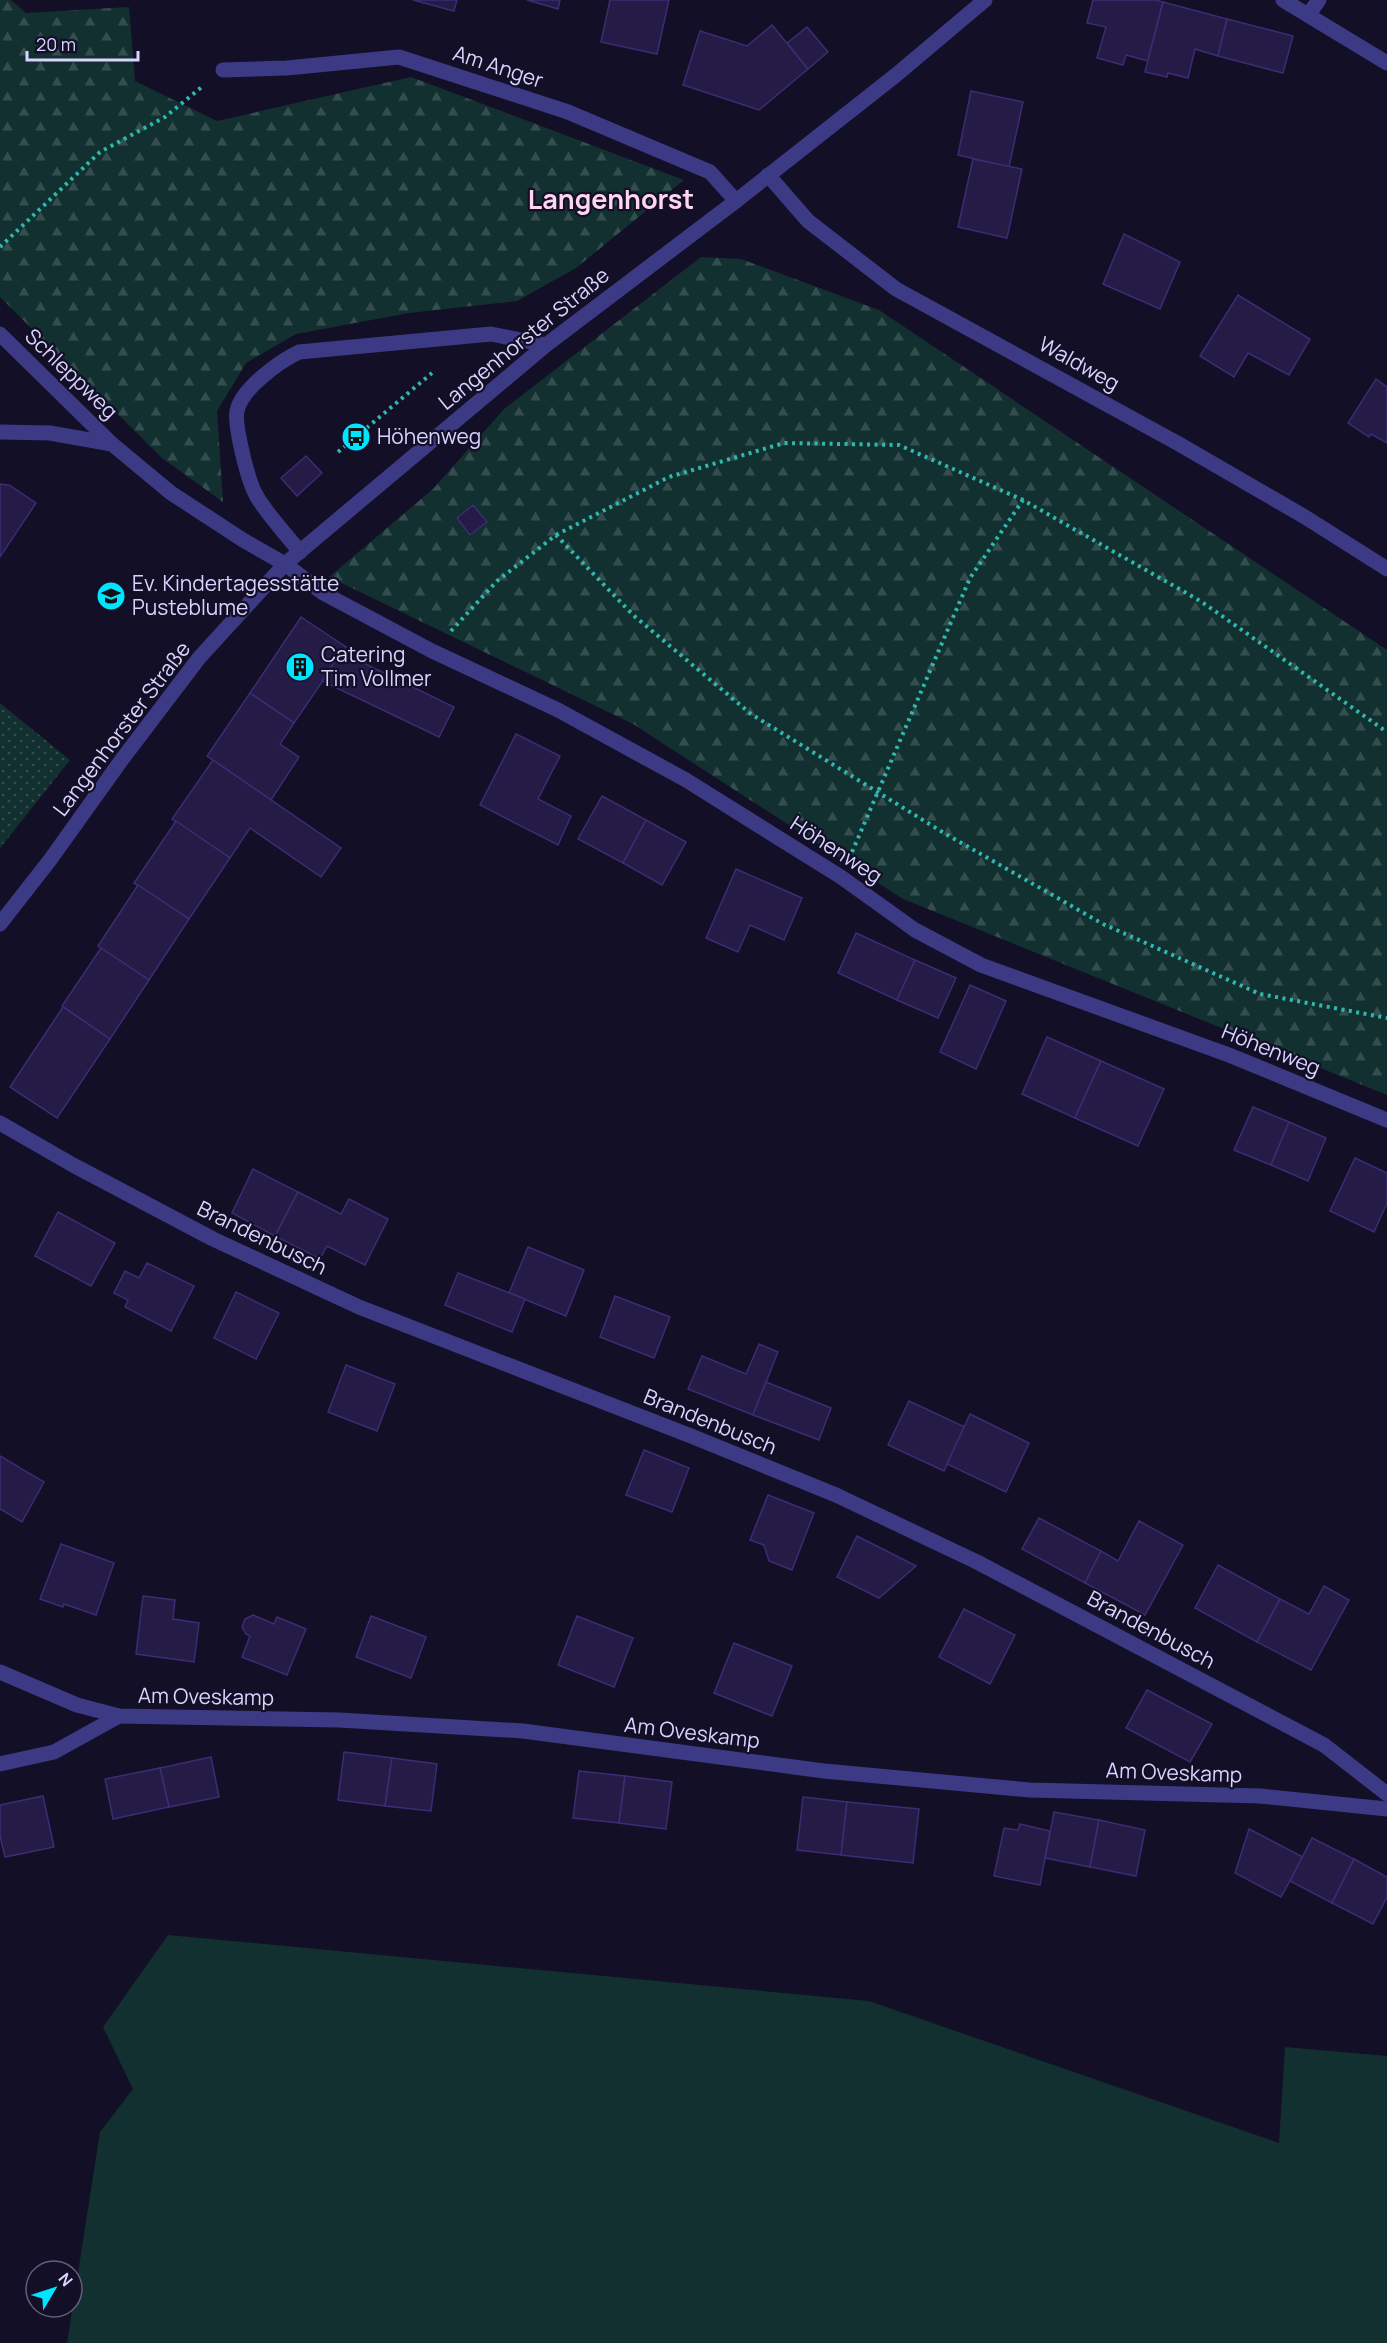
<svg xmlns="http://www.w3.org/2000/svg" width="1387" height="2343" font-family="Manrope,sans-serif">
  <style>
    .green { fill: #12302f }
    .forest { fill: url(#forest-firs) }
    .park { fill: url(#park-dots) }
    .building { fill: #241b47; stroke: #3b2d73; stroke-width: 1.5 }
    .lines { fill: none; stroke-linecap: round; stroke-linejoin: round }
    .path { stroke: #2fb8b0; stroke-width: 4; stroke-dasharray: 3 4.5; stroke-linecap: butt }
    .service { stroke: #3d3a85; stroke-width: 15 }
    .minor { stroke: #3d3a85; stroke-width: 15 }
    .tertiary { stroke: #3d3a85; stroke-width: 15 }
    .labels { text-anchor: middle; stroke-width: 4.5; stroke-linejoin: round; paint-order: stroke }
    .street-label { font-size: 21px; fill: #d9d4ff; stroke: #130f26 }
    .poi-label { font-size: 21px; fill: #d9d4ff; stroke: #130f26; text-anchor: start }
    .district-label { font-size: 27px; font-weight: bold; fill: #ffd6f0; stroke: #130f26 }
  </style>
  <defs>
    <pattern id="forest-firs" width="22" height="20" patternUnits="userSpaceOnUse" patternTransform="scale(1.5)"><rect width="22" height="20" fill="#12302f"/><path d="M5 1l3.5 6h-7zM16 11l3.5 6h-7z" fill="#344d4e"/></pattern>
    <pattern id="park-dots" width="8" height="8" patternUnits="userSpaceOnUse" patternTransform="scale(1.5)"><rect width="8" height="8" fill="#12302f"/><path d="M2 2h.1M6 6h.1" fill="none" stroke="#344d4e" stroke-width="1.8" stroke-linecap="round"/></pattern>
  </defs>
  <rect width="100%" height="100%" fill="#130f26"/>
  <!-- green -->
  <polygon class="green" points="168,1935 869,2001 1279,2143 1285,2047 1387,2056 1387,2343 67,2343 100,2132 133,2089 103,2027"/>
  <!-- forest -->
  <g class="forest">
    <polygon points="0,0 11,0 26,13 129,7 135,81 217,121 411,77 684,180 576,268 517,301 409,313 296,334 246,363 217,411 223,502 162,458 0,297"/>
    <polygon points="701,257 741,259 879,310 1387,650 1387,1095 903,899 633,724 329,577 433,489 504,409"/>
  </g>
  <!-- park -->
  <polygon class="park" points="0,703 70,760 0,848"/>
  <!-- building -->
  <g class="building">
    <polygon points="413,0 457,0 454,11"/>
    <polygon points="527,0 560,0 558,9"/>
    <polygon points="610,0 669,0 657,54 601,42"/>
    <polygon points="1093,0 1155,0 1163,2 1148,61 1126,55 1123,65 1097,58 1106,27 1087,23"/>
    <polygon points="1163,2 1227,19 1218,56 1195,49 1188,78 1168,73 1167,77 1145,72"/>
    <polygon points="1227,19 1293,36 1283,73 1218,56"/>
    <polygon points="772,25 808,69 759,110 683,85 700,31 747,46"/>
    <polygon points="807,27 828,52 808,69 787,43"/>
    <polygon points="971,91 1023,102 1009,167 958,155"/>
    <polygon points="973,159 1022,169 1007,238 958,227"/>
    <polygon points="1124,234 1180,262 1160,309 1103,284"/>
    <polygon points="1238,295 1310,339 1289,375 1248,353 1234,377 1200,356"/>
    <polygon points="1376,379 1387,387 1387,443 1371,434 1369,437 1348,423"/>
    <polygon points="306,456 322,473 297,496 281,478"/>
    <polygon points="0,484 9,485 36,503 0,557"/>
    <polygon points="473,505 487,522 470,535 457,518"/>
    <polygon points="301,617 346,647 294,723 250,693"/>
    <polygon points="341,652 454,707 439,737 322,681"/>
    <polygon points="250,693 294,723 280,744 299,757 271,800 207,756"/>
    <polygon points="516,734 560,756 538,799 571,816 558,845 480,805"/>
    <polygon points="213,760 341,848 321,877 250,828 230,858 172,819"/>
    <polygon points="602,796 646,820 623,863 578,839"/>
    <polygon points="646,820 686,842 662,885 623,863"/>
    <polygon points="176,821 230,858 189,919 134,883"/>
    <polygon points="736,869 802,898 784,940 750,925 738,952 706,938"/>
    <polygon points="138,885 189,919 149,980 98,946"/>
    <polygon points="856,933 915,960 897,1000 838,973"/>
    <polygon points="101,948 149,980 110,1039 62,1006"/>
    <polygon points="915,960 956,978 938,1018 897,1000"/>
    <polygon points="970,985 1006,1001 976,1069 940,1052"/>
    <polygon points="63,1007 110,1039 57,1118 10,1087"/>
    <polygon points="1047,1037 1101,1061 1075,1118 1022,1094"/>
    <polygon points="1101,1061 1164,1089 1138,1146 1075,1118"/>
    <polygon points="1253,1107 1289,1122 1271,1165 1234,1150"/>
    <polygon points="1289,1122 1326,1138 1308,1181 1271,1165"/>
    <polygon points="1355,1158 1387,1173 1387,1203 1374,1232 1330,1211"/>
    <polygon points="253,1169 298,1192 275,1236 232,1213"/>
    <polygon points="298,1192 341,1214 349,1199 388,1219 365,1265 327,1246 320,1259 275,1236"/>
    <polygon points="58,1212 115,1243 91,1286 35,1256"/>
    <polygon points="528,1247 584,1270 566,1316 509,1293"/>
    <polygon points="147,1263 194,1286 171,1331 125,1307 128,1300 114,1293 125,1271 139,1278"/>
    <polygon points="458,1273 525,1299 512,1332 445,1305"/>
    <polygon points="236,1292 279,1313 256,1359 214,1338"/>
    <polygon points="615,1296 670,1317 654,1358 600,1337"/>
    <polygon points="759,1344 778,1352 753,1415 688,1389 702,1356 746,1374"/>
    <polygon points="346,1365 395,1384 377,1431 328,1412"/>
    <polygon points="766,1382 831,1408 819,1440 753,1415"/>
    <polygon points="909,1401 965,1427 944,1471 888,1445"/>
    <polygon points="970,1414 1029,1443 1006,1492 947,1464"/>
    <polygon points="644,1450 689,1468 672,1512 626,1495"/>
    <polygon points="0,1456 44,1482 22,1522 0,1509"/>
    <polygon points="768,1495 814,1513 792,1570 769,1561 764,1545 750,1540"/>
    <polygon points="1039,1518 1101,1551 1085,1583 1022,1549"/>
    <polygon points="1139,1521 1183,1545 1145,1615 1085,1583 1101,1551 1118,1561"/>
    <polygon points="857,1536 916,1566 879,1598 837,1577"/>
    <polygon points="61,1544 114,1563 96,1615 64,1604 63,1607 40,1599"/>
    <polygon points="1218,1565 1280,1599 1257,1642 1195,1608"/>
    <polygon points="1324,1586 1349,1600 1311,1670 1257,1642 1280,1599 1309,1614"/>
    <polygon points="143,1596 175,1600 173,1619 199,1623 194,1662 136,1654"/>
    <polygon points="964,1609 1015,1635 990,1684 939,1657"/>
    <polygon points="253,1615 274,1624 277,1617 306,1629 287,1675 242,1657 250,1636 246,1634 242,1627 245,1619"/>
    <polygon points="371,1616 426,1637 411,1678 356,1657"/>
    <polygon points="577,1616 633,1638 614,1687 558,1665"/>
    <polygon points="734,1643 792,1666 772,1716 714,1693"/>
    <polygon points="1147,1690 1212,1724 1190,1762 1126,1728"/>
    <polygon points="344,1752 392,1758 385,1806 338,1800"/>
    <polygon points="211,1757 219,1797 169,1807 160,1768"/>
    <polygon points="392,1758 437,1764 431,1811 385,1806"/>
    <polygon points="160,1768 169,1807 113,1819 105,1779"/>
    <polygon points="579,1771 625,1776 619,1823 573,1818"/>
    <polygon points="625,1776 672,1782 666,1829 619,1823"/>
    <polygon points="43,1796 54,1847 5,1857 0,1836 0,1805"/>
    <polygon points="803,1797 847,1802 841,1855 797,1850"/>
    <polygon points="847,1802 919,1809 913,1863 841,1855"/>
    <polygon points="1054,1812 1099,1820 1090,1867 1045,1858"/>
    <polygon points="1099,1820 1145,1830 1136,1876 1090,1867"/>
    <polygon points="1020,1824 1050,1831 1040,1885 994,1876 1004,1828 1018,1830"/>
    <polygon points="1249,1829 1303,1857 1281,1897 1235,1873"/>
    <polygon points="1312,1838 1354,1859 1332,1903 1290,1881"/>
    <polygon points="1354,1859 1387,1877 1387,1897 1373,1924 1332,1903"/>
  </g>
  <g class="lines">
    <!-- path -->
    <g class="path">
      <polyline points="0,247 100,152 165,117 203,86"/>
      <polyline points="338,452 432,373"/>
      <polyline points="556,535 669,477 784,443 899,445 1023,500 1202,602 1387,732"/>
      <polyline points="451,631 497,581 556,535 633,615 751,714 944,833 1103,924 1260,994 1387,1018"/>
      <polyline points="852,852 970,578 1023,500"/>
    </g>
    <!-- service -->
    <g class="service">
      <polyline points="1308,15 1319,0"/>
      <path d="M 300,552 C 287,535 263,510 255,493 C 248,480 234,425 237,411 C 241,389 280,361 299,352 L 491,334 L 546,345"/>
    </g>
    <!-- minor -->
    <g class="minor">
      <polyline points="1283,0 1387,63"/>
      <polyline points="223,70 287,68 399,57 568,112 710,172 736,201"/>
      <polyline points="0,334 112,444"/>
      <polyline points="0,432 50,433 112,444 171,493 243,540 285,564 323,593 432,651 558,710 686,780 841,877 915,930 981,965 1229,1055 1387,1120"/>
      <polyline points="0,1123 73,1165 213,1239 359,1307 691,1436 836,1495 977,1562 1324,1745 1387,1794"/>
      <polyline points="0,1672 77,1705 119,1716 339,1720 523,1731 824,1771 1030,1790 1260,1796 1387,1809"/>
      <polyline points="0,1764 54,1752 119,1716"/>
    </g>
    <!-- tertiary -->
    <g class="tertiary">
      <polyline points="768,175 808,221 896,289 1179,444 1305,517 1387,569"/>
      <polyline points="0,924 50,860 123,758 199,658 285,564 546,345 736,201 896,75 985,0"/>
    </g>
  </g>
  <!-- icons -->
  <defs>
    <g id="bus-disc" transform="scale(1.5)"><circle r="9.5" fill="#00e5ff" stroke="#130f26"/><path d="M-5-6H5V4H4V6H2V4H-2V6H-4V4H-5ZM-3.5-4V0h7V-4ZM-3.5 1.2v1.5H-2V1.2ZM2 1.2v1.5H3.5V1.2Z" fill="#111"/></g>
    <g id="school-disc" transform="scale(1.5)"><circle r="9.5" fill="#00e5ff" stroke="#130f26"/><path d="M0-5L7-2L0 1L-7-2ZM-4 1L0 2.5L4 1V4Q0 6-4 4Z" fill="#111"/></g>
    <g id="building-disc" transform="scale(1.5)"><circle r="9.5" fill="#00e5ff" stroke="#130f26"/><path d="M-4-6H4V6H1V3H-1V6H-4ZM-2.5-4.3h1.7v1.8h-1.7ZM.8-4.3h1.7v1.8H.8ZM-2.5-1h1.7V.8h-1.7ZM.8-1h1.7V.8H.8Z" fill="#111"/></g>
  </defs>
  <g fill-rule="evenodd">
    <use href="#bus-disc" x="356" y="437"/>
    <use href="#school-disc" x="111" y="596"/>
    <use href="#building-disc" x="300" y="667"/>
  </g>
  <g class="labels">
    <!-- street labels -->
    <g class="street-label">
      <text transform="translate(498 67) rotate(18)" y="7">Am Anger</text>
      <text transform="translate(524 339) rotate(-39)" y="7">Langenhorster Straße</text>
      <text transform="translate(1079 364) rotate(29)" y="7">Waldweg</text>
      <text transform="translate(71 374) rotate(44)" y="7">Schleppweg</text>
      <text transform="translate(122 729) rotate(-53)" y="7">Langenhorster Straße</text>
      <text transform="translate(836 850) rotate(33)" y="7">Höhenweg</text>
      <text transform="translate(1271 1050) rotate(22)" y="7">Höhenweg</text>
      <text transform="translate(262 1238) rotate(26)" y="7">Brandenbusch</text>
      <text transform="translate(710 1422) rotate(22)" y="7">Brandenbusch</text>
      <text transform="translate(1151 1630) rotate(28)" y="7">Brandenbusch</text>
      <text transform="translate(206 1697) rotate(1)" y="7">Am Oveskamp</text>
      <text transform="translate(692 1733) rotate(7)" y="7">Am Oveskamp</text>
      <text transform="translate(1174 1773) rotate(2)" y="7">Am Oveskamp</text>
    </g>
    <!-- poi labels -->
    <g class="poi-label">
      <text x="377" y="444">Höhenweg</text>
      <text x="132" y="591">Ev. Kindertagesstätte<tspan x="132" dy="24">Pusteblume</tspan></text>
      <text x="321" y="662">Catering<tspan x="321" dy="24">Tim Vollmer</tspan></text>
    </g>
    <!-- district labels -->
    <g class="district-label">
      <text x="611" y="209">Langenhorst</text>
    </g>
  </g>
  <!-- north arrow -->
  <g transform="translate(54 2289) rotate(51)"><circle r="28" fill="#130f26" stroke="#625e7d" stroke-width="1.5"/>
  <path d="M0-4.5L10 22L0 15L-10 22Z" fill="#00e5ff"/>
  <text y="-9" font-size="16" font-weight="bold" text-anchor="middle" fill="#d9d4ff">N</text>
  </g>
  <!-- scale -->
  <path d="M27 51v9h111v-9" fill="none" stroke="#d9d4ff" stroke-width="3"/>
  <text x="36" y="51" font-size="18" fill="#d9d4ff" stroke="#130f26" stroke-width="4.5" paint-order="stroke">20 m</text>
</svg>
